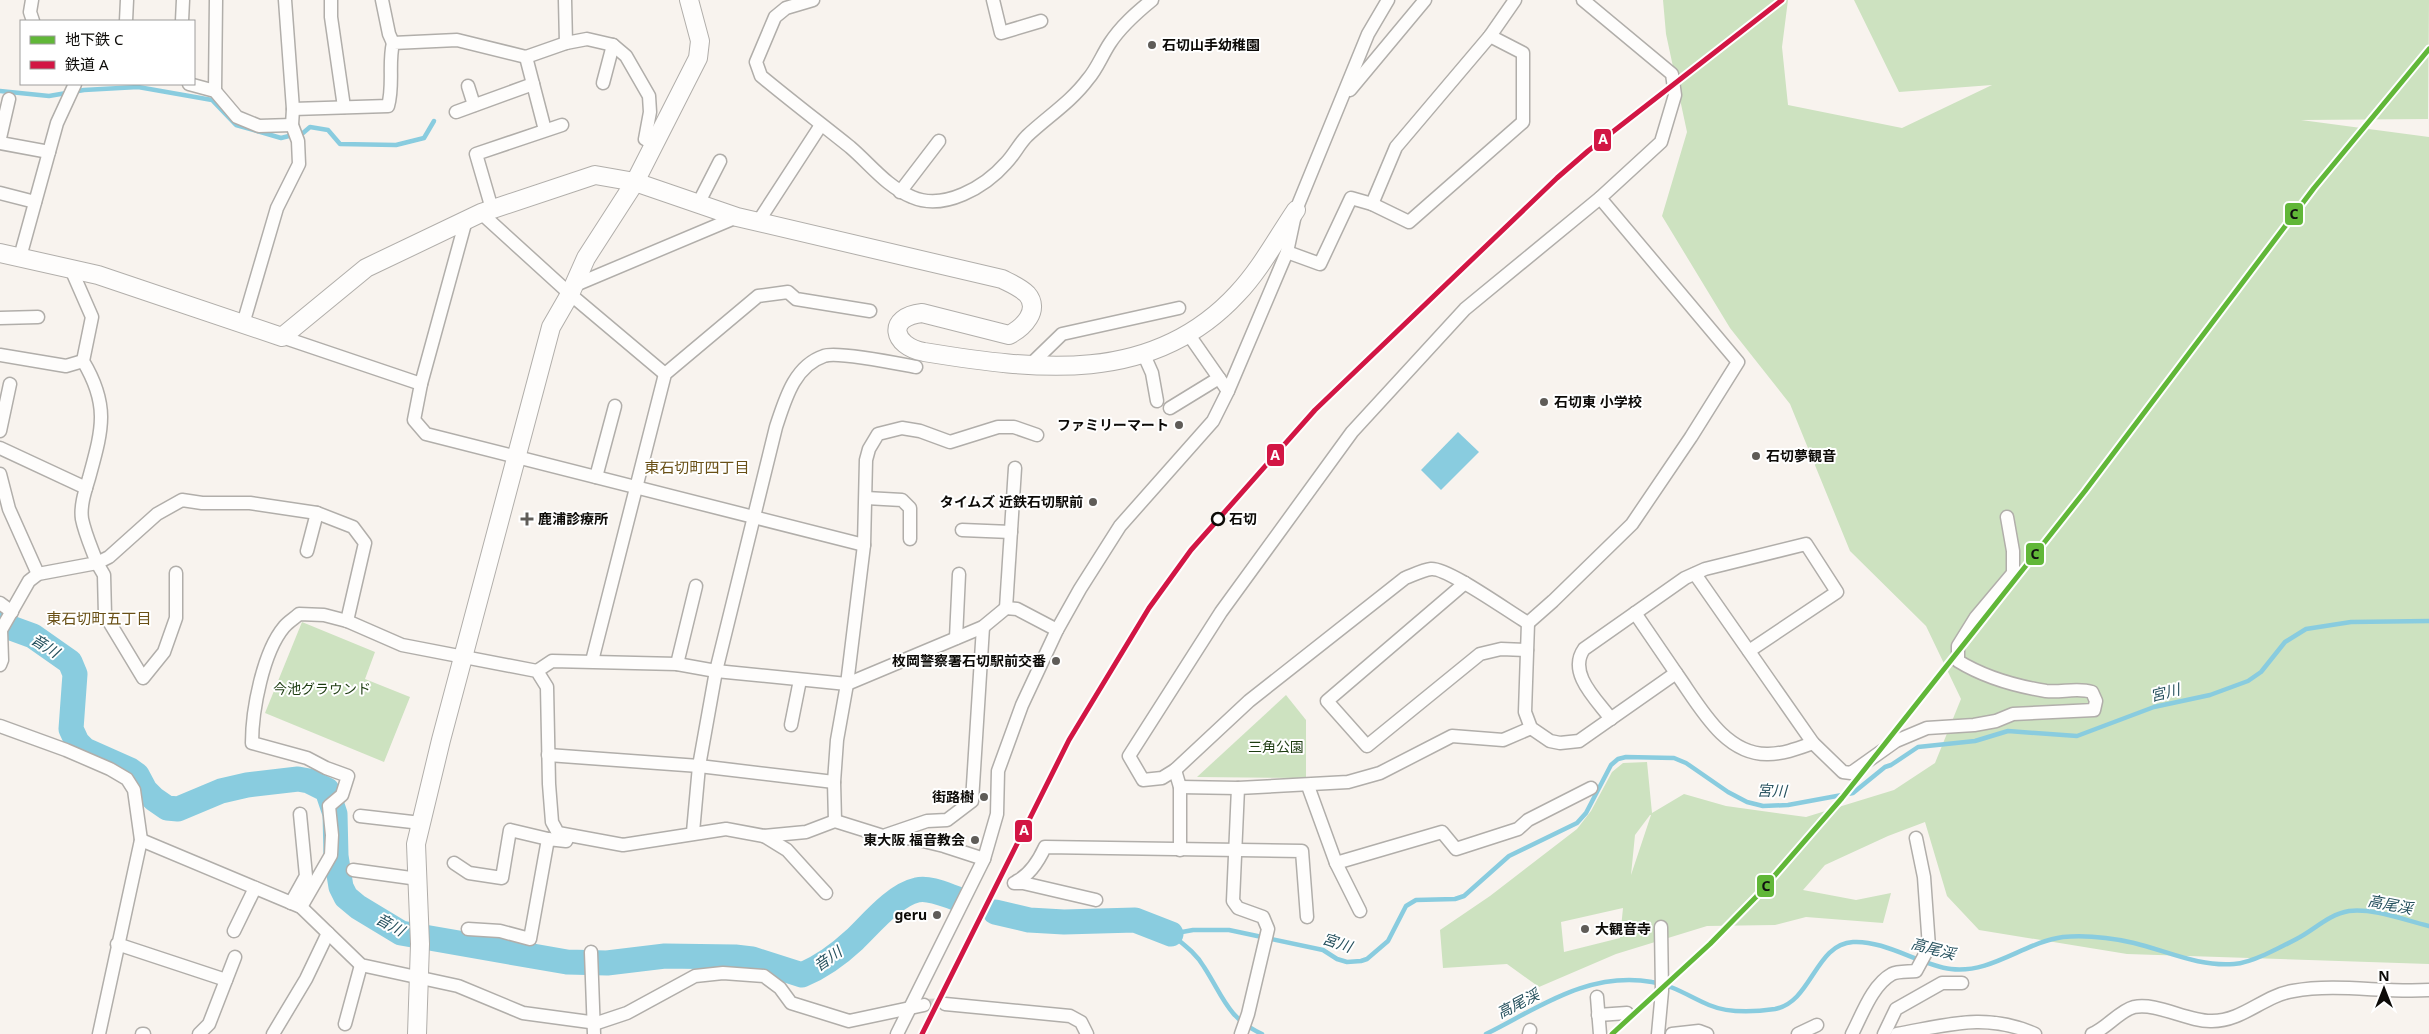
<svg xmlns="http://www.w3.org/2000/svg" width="2429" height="1034" font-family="'Noto Sans','Noto Sans JP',sans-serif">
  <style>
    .green { fill: #cde2c0; fill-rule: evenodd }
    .water { fill: #89ccdf }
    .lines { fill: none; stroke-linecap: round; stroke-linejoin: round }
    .stream { stroke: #89ccdf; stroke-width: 4.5 }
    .river { stroke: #89ccdf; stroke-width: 25 }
    .street-tunnel { stroke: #d5d0cc; stroke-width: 12; stroke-dasharray: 12 6; stroke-linecap: butt }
    .street-casing { stroke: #b1aeaa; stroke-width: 15 }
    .secondary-casing { stroke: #b1aeaa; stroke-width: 20 }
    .street { stroke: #fefdfc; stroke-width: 12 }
    .secondary { stroke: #fefdfc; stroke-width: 18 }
    .rail-1-casing { stroke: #fff; stroke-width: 9 }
    .rail-1 { stroke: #d21644; stroke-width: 5 }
    .metro-1-casing { stroke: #fff; stroke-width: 9 }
    .metro-1 { stroke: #61b738; stroke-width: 5 }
    .poi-dot { fill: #5f5c58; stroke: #fff; stroke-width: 2 }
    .stop-dot { fill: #fff; stroke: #0d0b08; stroke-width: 2.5 }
    .labels { text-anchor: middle; stroke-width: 4; stroke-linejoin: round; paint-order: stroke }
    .poi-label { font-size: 14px; font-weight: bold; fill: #0d0b08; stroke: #fff; text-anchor: end }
    .stop-label { font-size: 14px; font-weight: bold; fill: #0d0b08; stroke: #fff; text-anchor: start }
    .park-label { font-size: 14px; fill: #1d3c11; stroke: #fff }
    .neighbourhood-label { font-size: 15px; fill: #695016; stroke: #fff }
    .water-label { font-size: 15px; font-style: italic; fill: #26515e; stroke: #fff }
    .line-badge { stroke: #fff; stroke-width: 2 }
    .badge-label { font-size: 14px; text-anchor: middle; font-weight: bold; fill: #fff }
    .pale-badge-label { font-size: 14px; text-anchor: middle; font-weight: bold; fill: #111 }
  </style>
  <rect width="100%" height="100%" fill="#f8f3ee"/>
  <!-- green -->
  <g class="green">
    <path d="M 1663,0 L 1788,0 L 1782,47 L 1788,105 L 1902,128 L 1992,85 L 1899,92 L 1854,0 L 2429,0 L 2428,119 L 2301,120 L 2429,137 L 2429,964 L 2127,954 L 1979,930 L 1947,896 L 1925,822 L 1888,836 L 1825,865 L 1803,890 L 1856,900 L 1891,893 L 1883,923 L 1806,917 L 1775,925 L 1707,926 L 1616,954 L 1539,987 L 1507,964 L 1443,968 L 1440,930 L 1490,896 L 1577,829 L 1591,811 L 1612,772 L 1623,763 L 1647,762 L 1652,813 L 1684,794 L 1726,806 L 1806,817 L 1894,790 L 1935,763 L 1961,699 L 1926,626 L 1850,551 L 1790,404 L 1730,328 L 1662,216 L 1687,132 L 1666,34 ZM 1650,815 L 1651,815 L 1631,875 L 1635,835 ZM 1623,908 L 1620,938 L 1564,952 L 1561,922 Z"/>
    <polygon points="302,622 375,652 365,679 410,697 384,762 265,713"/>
    <polygon points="1286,695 1306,720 1306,778 1197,777"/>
  </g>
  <!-- water -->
  <polygon class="water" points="1458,432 1479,452 1441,490 1421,470"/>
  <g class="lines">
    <!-- stream -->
    <g class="stream">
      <polyline points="0,91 49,96 84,90 138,87 212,100 236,125 281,138 289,136"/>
      <polyline points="303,133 310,127 328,130 340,144 396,145 424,138 434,121"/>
      <polyline points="1171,934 1193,930 1229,930 1323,950 1337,959 1347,962 1361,961 1367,959 1388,941 1406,906 1416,900 1455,899 1464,896 1509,856 1577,823 1586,813 1611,765 1618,759 1626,757 1674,758 1686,763 1728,792 1747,802 1763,806 1788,805 1853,793 1885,767 1891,765 1918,747 1975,741 2008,731 2077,736 2154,707 2210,695 2248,681 2261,672 2285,642 2306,629 2351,622 2429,621"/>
      <path d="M 1171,934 C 1183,944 1196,953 1204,967 C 1223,996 1227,1018 1262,1034"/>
      <path d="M 1486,1034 C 1540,1007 1589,971 1652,982 C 1673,985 1690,997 1709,1005 C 1728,1013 1755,1012 1775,1009 C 1812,1002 1815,944 1853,942 C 1885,940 1920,965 1951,969 C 1991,974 2025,942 2063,937 C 2087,935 2112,938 2134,943 C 2167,951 2199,967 2234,964 C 2252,963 2283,946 2300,937 C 2316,928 2330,914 2349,911 C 2374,908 2404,920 2429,926"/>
    </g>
    <!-- river -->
    <g class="river">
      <path d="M 0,624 L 33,636 L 70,662 L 75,674 L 71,729 L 77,742 L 85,750 L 130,770 L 137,775 L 145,790 L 154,799 L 167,808 L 178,809 L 221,791 L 247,785 L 298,779 L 309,781 L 327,790 L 335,814 L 336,856 L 341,887 L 346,897 L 358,907 L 401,933 L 567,962 L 607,963 L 665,956 L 735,957 L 752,959 L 802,975 C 821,967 839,954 854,940 C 870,925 894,895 917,890 C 929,887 946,895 958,899"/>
      <polyline points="995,912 1029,920 1064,922 1135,920 1171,934"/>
    </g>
    <!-- street-tunnel -->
    <polyline class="street-tunnel" points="924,1005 945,1004"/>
    <!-- street casing -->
    <g class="street-casing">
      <g id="street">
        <polyline points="32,0 30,12 33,21"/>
        <polyline points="331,0 331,17 344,107"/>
        <polyline points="382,0 389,34 393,43"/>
        <polyline points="565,0 566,43"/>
        <path d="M 813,0 L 786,8 L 775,17 L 756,62 L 761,76 C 790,100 820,123 850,147 C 870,164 887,187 912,197 C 944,211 985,187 1006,163 C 1014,155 1019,144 1027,136 C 1047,117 1071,102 1088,79 C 1097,69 1102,55 1110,43 C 1121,26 1136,13 1152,0"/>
        <polyline points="993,0 1001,33 1041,21"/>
        <polyline points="126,21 127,0"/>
        <polyline points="182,21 183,0"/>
        <polyline points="526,57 545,130"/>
        <polyline points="603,83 613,45"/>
        <polyline points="189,84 215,91 237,117 259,126 292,125"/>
        <polyline points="468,86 474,105"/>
        <polyline points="1350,90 1425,0"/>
        <polyline points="215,91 216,0"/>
        <path d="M 293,109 L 388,106 C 394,85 388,64 393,43 L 457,40 L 526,57 L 566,43 L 587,39 L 613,45 L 626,56 L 649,96 L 650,112 L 645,139 L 654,144"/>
        <polyline points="456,112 533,84"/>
        <polyline points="0,138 9,99"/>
        <polyline points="0,143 49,152"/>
        <polyline points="900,192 939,141"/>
        <polyline points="0,193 35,202"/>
        <polyline points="698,204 720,161"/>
        <polyline points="1372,204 1396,147 1490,36 1515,0"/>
        <polyline points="492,209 476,154 562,125"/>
        <polyline points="481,213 570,294 665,374"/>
        <polyline points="758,222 821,125"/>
        <polyline points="1287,252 1320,264 1351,198 1372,204 1409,222 1523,122 1523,53 1490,36"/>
        <polyline points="20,257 57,123 75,84"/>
        <polyline points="573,286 737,217"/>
        <polyline points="0,318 38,317"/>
        <polyline points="243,324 277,208 299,164 298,141 292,125 293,109 285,0"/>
        <polyline points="1189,335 1228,391"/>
        <polyline points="282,337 421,384 414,420 426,434 864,545"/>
        <polyline points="0,355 66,366 83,361"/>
        <polyline points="1144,355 1152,373 1157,401"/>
        <polyline points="1028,367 1062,334 1179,308"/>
        <polyline points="421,384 466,220"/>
        <polyline points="1170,408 1219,378"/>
        <polyline points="0,431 10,384"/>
        <polyline points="0,448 86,488"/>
        <polyline points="0,474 9,509 38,574"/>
        <polyline points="596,477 615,406"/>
        <polyline points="866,498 902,500 910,508 910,539"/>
        <polyline points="962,530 1011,532"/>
        <polyline points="307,551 317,513"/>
        <polyline points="176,573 176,618 164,652 143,678 105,615 104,575 97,563 109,557 157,514 182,500 202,503 250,503 317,513 353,527 365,543 347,621 402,645 537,671 547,687 549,784 552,822 558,833 623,845 726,829 764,836 806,832 835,821 883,836 915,839 944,846 984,859"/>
        <path d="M 1695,574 L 1813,743 L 1843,772 L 1851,773 L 1896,741 L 1927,728 L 1974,725 L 1996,721 L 2013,714 L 2094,710 L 2096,701 L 2092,692 C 2077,687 2061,693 2046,691 C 2015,686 1984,677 1958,661 L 1958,646 L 1976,617 L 2013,573 L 2013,551 L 2007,517"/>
        <polyline points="1465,583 1327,701 1367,746 1480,654 1501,649 1527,650"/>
        <polyline points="0,603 12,612"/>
        <polyline points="1006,608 1015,468"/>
        <polyline points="1635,613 1676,673"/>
        <path d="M 1528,623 L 1525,712 L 1531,728 L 1550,741 L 1560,743 L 1579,741 L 1676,673 C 1699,705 1724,755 1768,754 C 1784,754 1799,748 1813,743"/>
        <polyline points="956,638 959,574"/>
        <polyline points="592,661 665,374 758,296 788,292 796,299 870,311"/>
        <polyline points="677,664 696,586"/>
        <path d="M 0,665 L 2,660 L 1,630 L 29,581 L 38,574 L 97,563 C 92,549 85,534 82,519 C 80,506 85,491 89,478 C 102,430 110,406 83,361 L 92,317 L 71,269"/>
        <polyline points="537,671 552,661 677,664 716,671 847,684 983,627 1006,608 1017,609 1057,630"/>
        <path d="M 1611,719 C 1597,700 1567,673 1584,649 L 1685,578 L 1705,569 L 1806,544 L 1837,592 L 1749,651"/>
        <polyline points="791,725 800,680"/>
        <polyline points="0,726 66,750 110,769 127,779 134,790 141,840 99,1034"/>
        <polyline points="548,755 699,766 834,782"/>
        <path d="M 1175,770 L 1249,701 L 1405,578 C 1413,575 1423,570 1431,569 C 1447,567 1509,612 1528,623 L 1553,601 L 1632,524 L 1691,437 L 1738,362 L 1600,198"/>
        <polyline points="1308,786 1336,863 1360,911"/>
        <polyline points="1180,787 1238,788 1348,782 1380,773 1452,736 1503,740 1531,728"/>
        <polyline points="1238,788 1233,901 1238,908 1263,917 1268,929 1248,1014 1241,1034"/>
        <polyline points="360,816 421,823"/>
        <polyline points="835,821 834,782 837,740 847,684 864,545 866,460 869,449 878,434 902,428 920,431 950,442 998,427 1014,427 1037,435"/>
        <path d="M 693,832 L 699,766 L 716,671 L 776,427 C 785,400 794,366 824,356 C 836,351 900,364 916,367"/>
        <polyline points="886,835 927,821 947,820 972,801 983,627"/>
        <polyline points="764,836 787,850 826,893"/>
        <polyline points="141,840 301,907 361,965 458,986 523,1013 597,1023 627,1013 695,976 723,973 764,976 780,988 791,1003 849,1021 924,1005"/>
        <polyline points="1180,850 1180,787 1175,770 1162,778 1143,780 1129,756 1221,612 1352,432 1465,309 1600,198 1661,142 1675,95 1672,74 1583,0"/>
        <polyline points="454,863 469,873 502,878 510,830 548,839"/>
        <polyline points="1336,863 1442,832 1456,849 1518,829 1528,820 1591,788"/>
        <polyline points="353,870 418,879"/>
        <path d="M 1017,881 C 1031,874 1039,860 1045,847 L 1302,851 L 1307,917"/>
        <polyline points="1014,883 1023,883 1096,900"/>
        <polyline points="291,903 306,876 300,814"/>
        <path d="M 301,907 L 331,855 L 332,835 L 329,806 L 342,795 L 348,776 L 326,768 L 307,758 L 252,743 C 252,710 263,652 284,627 C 288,622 295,618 299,614 L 324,615 L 347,621"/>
        <polyline points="468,929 500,931 530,939 548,839 566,841 567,839"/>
        <polyline points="234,931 255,888"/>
        <polyline points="117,944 226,980"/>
        <polyline points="591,952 594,1034"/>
        <polyline points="1597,997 1600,1034"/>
        <polyline points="945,1004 1070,1016 1081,1022 1087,1034"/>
        <polyline points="1598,1015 1627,1013"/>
        <polyline points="345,1024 361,965"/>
        <polyline points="142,1034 144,1034"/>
        <polyline points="199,1034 209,1024 235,957"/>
        <polyline points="273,1034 306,979 328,933"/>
        <polyline points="897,1034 984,859 997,814 998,771 1022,705 1057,630 1080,589 1120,526 1213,421 1228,391 1287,252 1296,210 1368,34 1388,0"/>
        <polyline points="1529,1034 1530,1030"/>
        <polyline points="1658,1034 1662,991 1661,927"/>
        <polyline points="1672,1034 1699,1031 1707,1034"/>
        <polyline points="1798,1034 1817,1025"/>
        <path d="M 1852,1034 C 1862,1015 1872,985 1892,974 C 1898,971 1909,972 1916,971 L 1929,947 L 1924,877 L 1916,838"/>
        <polyline points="1884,1034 1896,1009 1942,983 1962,983"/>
        <path d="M 1897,1034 C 1948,1025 1985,1012 2035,1034"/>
        <path d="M 2092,1034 C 2107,1028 2119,1011 2134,1007 C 2157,1002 2188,1022 2212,1021 C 2243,1021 2263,996 2293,991 C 2338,983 2383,993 2429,990"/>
      </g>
    </g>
    <!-- secondary casing -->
    <g class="secondary-casing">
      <g id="secondary">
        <path d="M 0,253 L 98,275 L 282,337 L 366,268 L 481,213 L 595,175 L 635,182 L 737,217 L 1002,279 C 1010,283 1020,287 1027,294 C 1041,310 1023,328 1009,335 L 922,313 C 886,317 892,346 924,352 C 1036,370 1152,386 1237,294 C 1260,270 1277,238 1296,210"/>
        <polyline points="417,1034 420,944 416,844 441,740 551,327 570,294 586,258 635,182 698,58 700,41 689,0"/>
      </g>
    </g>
    <!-- street -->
    <use href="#street" class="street"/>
    <!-- secondary -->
    <use href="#secondary" class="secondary"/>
    <!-- rail-1 casing -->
    <g class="rail-1-casing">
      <polyline id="rail-1" points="922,1034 1069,740 1149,608 1191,550 1315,410 1557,178 1588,151 1782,0"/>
    </g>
    <!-- rail-1 -->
    <use href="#rail-1" class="rail-1"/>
    <!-- metro-1 casing -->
    <g class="metro-1-casing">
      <polyline id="metro-1" points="1612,1034 1710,944 1756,897 1842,798 2085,491 2314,188 2429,49"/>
    </g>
    <!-- metro-1 -->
    <use href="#metro-1" class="metro-1"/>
  </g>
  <!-- markers -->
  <g class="poi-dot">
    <circle cx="1152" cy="45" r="5"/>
    <circle cx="1544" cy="402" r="5"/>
    <circle cx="1179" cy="425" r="5"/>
    <circle cx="1756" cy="456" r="5"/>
    <circle cx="1093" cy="502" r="5"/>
    <path d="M524.5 511.5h5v5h5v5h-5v5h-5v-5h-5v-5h5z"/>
    <circle cx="1056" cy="661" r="5"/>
    <circle cx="984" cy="797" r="5"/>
    <circle cx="975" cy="840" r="5"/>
    <circle cx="937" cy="915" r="5"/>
    <circle cx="1585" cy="929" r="5"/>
  </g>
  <circle class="stop-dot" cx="1218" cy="519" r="6"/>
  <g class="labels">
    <!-- poi labels -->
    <g class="poi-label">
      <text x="1162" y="50" text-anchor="start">石切山手幼稚園</text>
      <text x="1554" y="407" text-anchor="start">石切東 小学校</text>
      <text x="1169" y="430">ファミリーマート</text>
      <text x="1766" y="461" text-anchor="start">石切夢観音</text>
      <text x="1083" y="507">タイムズ 近鉄石切駅前</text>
      <text x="538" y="524" text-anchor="start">鹿浦診療所</text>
      <text x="1046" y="666">枚岡警察署石切駅前交番</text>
      <text x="974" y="802">街路樹</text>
      <text x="965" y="845">東大阪 福音教会</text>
      <text x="927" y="920">geru</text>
      <text x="1595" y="934" text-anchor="start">大観音寺</text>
    </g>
    <!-- stop labels -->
    <g class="stop-label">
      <text x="1229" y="524">石切</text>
    </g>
    <!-- park labels -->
    <g class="park-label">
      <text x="322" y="694">今池グラウンド</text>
      <text x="1276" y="752">三角公園</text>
    </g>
    <!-- neighbourhood labels -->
    <g class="neighbourhood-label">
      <text x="697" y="473">東石切町四丁目</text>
      <text x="99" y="624">東石切町五丁目</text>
    </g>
    <!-- water labels -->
    <g class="water-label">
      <text transform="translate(45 646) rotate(32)" y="5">音川</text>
      <text transform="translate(2165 693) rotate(-14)" y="5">宮川</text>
      <text transform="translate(1772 791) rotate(2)" y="5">宮川</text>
      <text transform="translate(2390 905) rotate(11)" y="5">高尾渓</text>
      <text transform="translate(390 925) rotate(29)" y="5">音川</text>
      <text transform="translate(1337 943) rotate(18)" y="5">宮川</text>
      <text transform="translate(1933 949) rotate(15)" y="5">高尾渓</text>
      <text transform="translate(828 959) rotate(-35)" y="5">音川</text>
      <text transform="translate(1518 1004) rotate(-27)" y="5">高尾渓</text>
    </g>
  </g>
  <g class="line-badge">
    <rect x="1593" y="128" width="19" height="24" rx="5" fill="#d21644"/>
    <rect x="2284" y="202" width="20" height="24" rx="5" fill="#61b738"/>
    <rect x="1266" y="443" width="19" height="24" rx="5" fill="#d21644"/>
    <rect x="2025" y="542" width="20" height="24" rx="5" fill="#61b738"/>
    <rect x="1014" y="819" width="19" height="24" rx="5" fill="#d21644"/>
    <rect x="1756" y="874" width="19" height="24" rx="5" fill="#61b738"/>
  </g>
  <g class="badge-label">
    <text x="1603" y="144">A</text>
    <text x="1275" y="460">A</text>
    <text x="1024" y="835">A</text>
  </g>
  <g class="pale-badge-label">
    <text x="2294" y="219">C</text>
    <text x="2035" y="559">C</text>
    <text x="1766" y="891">C</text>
  </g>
  <!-- legend -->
  <rect x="20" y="20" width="175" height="65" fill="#ffffff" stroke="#9e9d9c"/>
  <rect x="30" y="36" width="25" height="8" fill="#61b738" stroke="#9e9d9c"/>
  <text x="65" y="45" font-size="15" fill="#0d0b08">地下鉄 C</text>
  <rect x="30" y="61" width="25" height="8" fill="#d21644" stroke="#9e9d9c"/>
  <text x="65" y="70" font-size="15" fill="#0d0b08">鉄道 A</text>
  <!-- north arrow -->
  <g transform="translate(2384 989)" stroke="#ffffff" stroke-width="4" paint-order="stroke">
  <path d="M0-4L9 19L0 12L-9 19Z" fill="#0d0b08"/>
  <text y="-8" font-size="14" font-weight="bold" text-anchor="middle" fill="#0d0b08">N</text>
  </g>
</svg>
